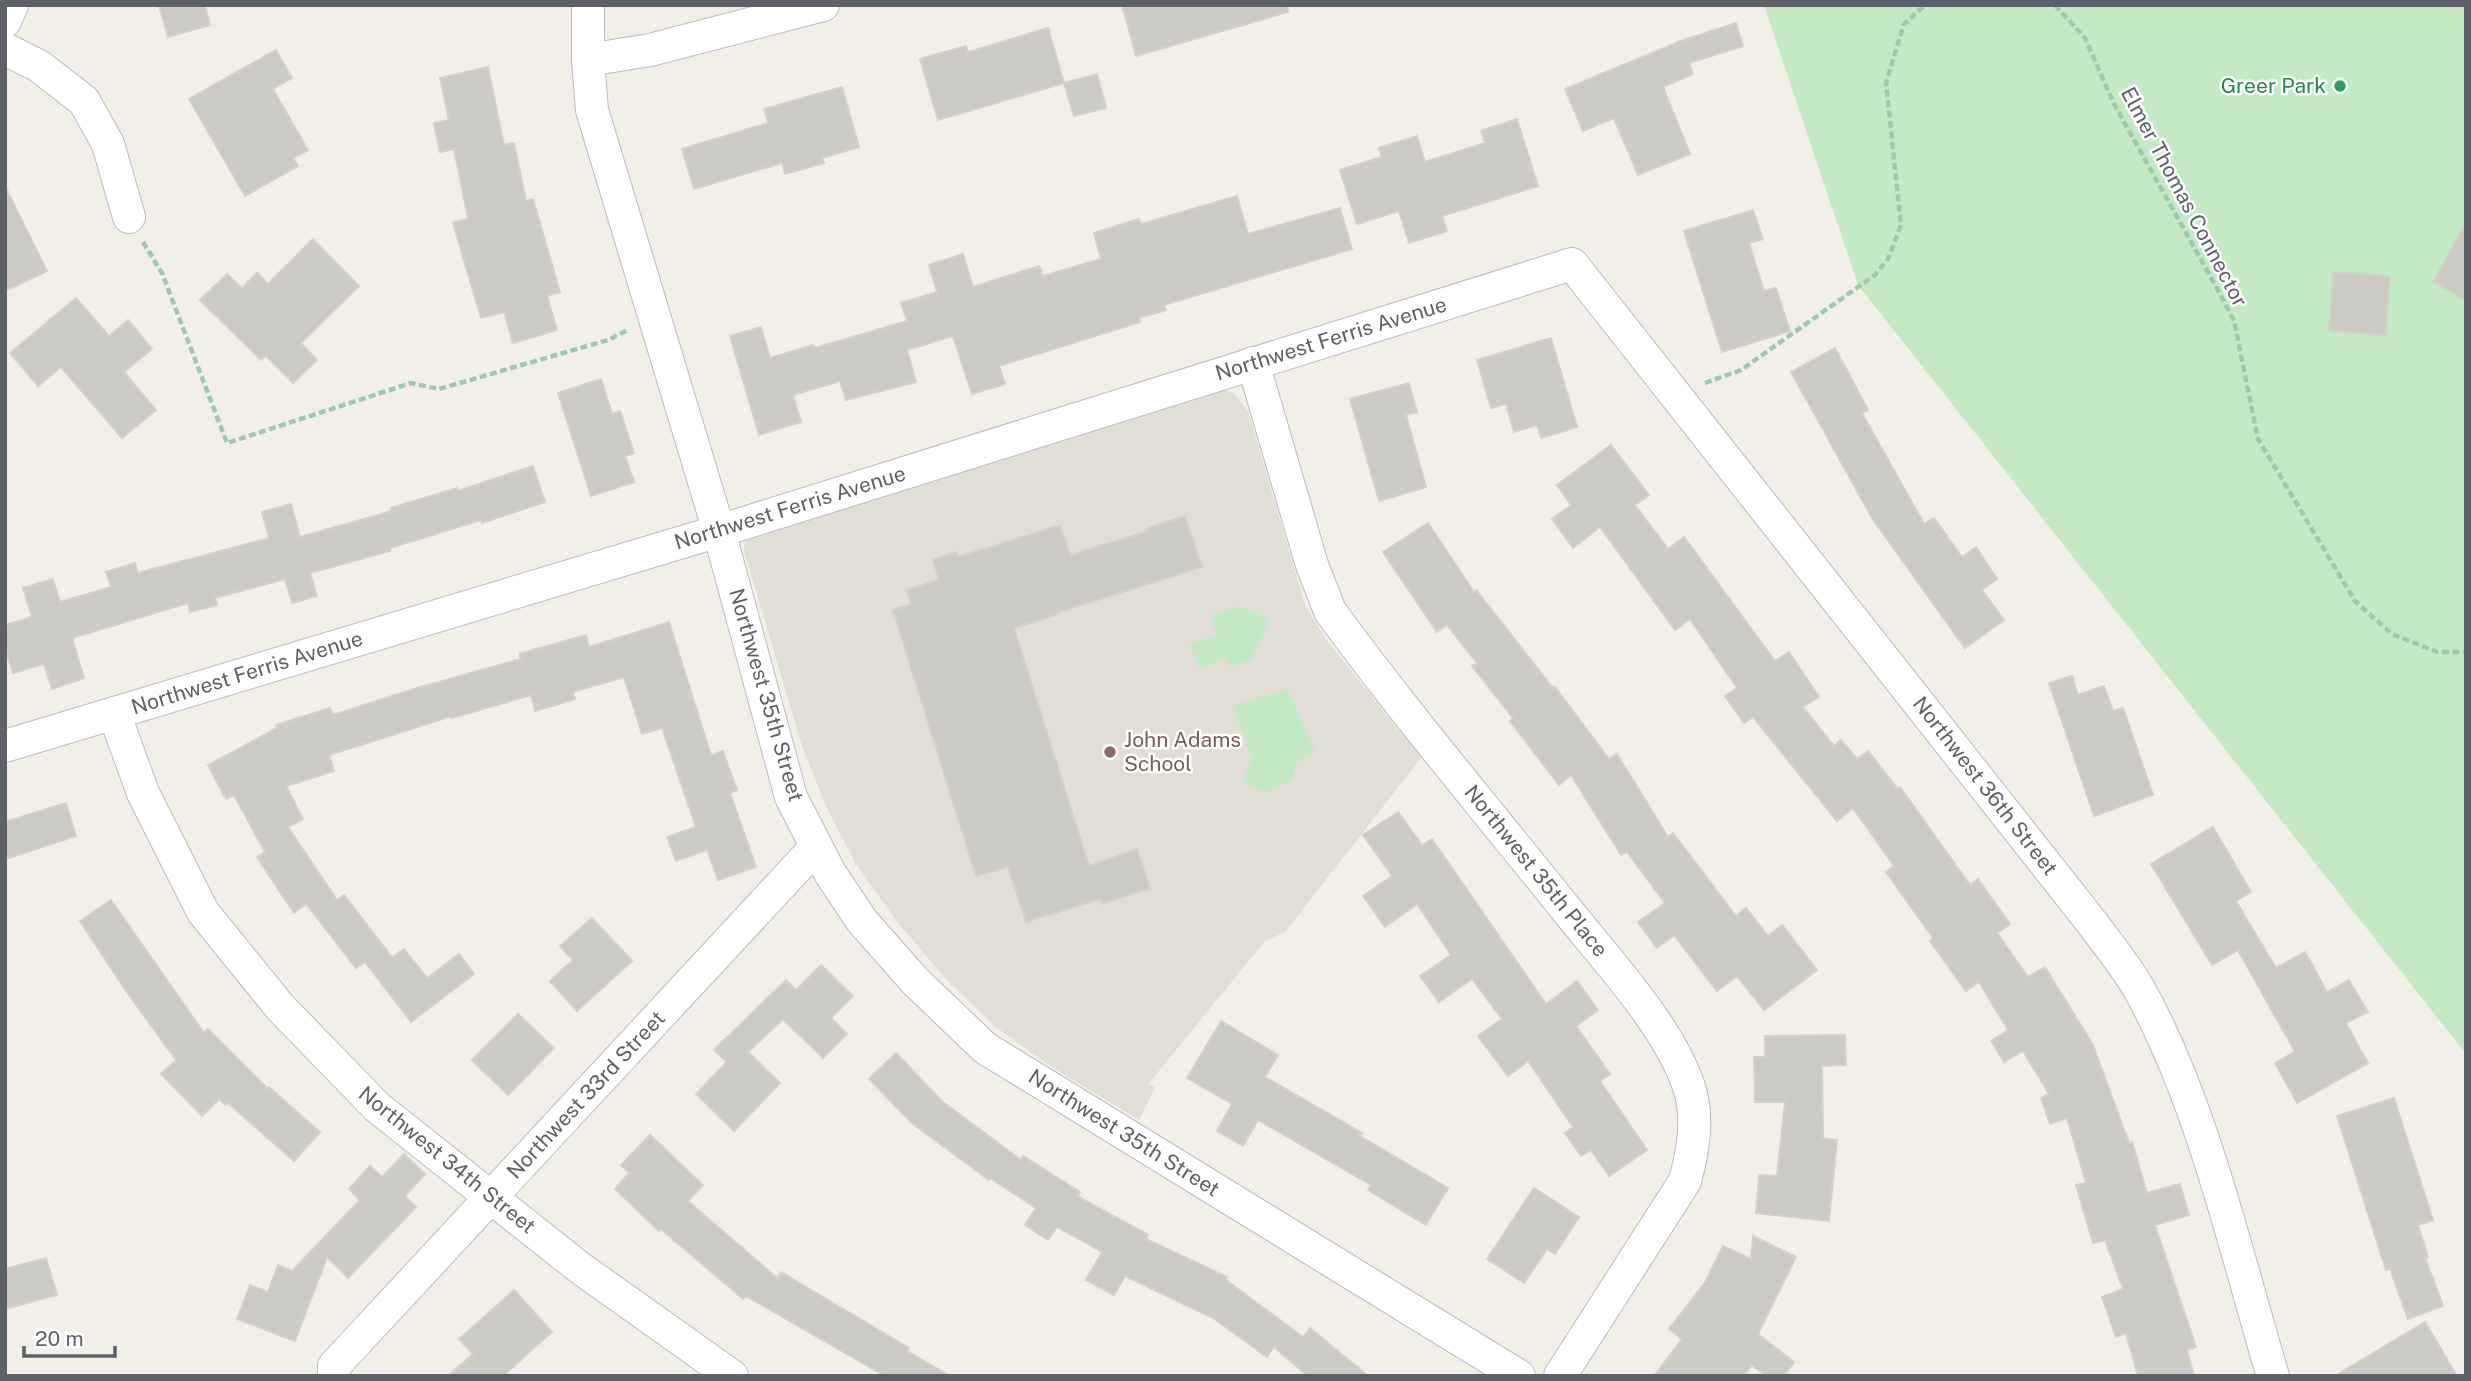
<svg xmlns="http://www.w3.org/2000/svg" width="2471" height="1381" font-family="'Public Sans',sans-serif">
  <style>
    .education { fill: #e1ded5 }
    .green { fill: #c3e9c5 }
    .building { fill: #cccac4; stroke: #d6d1c5; stroke-width: 2 }
    .lines { fill: none; stroke-linecap: round; stroke-linejoin: round }
    .minor-casing { stroke: #b9bcc1; stroke-width: 34 }
    .path { stroke: #9ccaab; stroke-width: 4.5; stroke-dasharray: 7 3.5; stroke-linecap: butt }
    .minor { stroke: #fff; stroke-width: 32 }
    .leisure-dot { fill: #2e9e5b; stroke: #fff; stroke-width: 2.5 }
    .education-dot { fill: #8d6e63; stroke: #fff; stroke-width: 2.5 }
    .labels { text-anchor: middle; stroke-width: 5; stroke-linejoin: round; paint-order: stroke }
    .leisure-label { font-size: 21px; fill: #27864d; stroke: #fff; text-anchor: end }
    .street-label { font-size: 21px; fill: #5e6268; stroke: #fff }
    .education-label { font-size: 21px; fill: #785e54; stroke: #fff; text-anchor: start }
  </style>
  <rect width="100%" height="100%" fill="#f1efe7"/>
  <!-- education -->
  <polygon class="education" points="1216,388 1234,393 1248,411 1305,605 1328,642 1421,758 1285,932 1265,941 1149,1083 1155,1088 1139,1120 1050,1066 997,1028 947,980 898,923 856,864 826,806 802,746 744,551 745,538"/>
  <!-- green -->
  <g class="green">
    <polygon points="1764,5 2466,5 2466,1054 1858,285"/>
    <polygon points="1240,606 1269,620 1251,660 1230,667 1226,659 1199,668 1190,644 1217,635 1211,615"/>
    <polygon points="1287,689 1315,752 1296,763 1292,780 1265,792 1242,783 1252,759 1233,706"/>
  </g>
  <!-- building -->
  <g class="building">
    <polygon points="159,5 205,5 210,25 168,37"/>
    <polygon points="1122,5 1287,5 1288,12 1136,56"/>
    <polygon points="1736,23 1743,46 1689,63 1693,74 1663,87 1690,154 1638,175 1614,118 1583,131 1565,89 1681,41"/>
    <polygon points="1048,28 1064,83 938,120 920,59 966,46 968,52"/>
    <polygon points="276,50 292,78 273,89 308,150 293,158 298,166 245,196 189,99"/>
    <polygon points="488,67 504,145 514,143 526,201 533,199 560,292 547,296 557,330 513,343 504,312 481,318 453,223 468,218 454,149 440,152 434,123 449,120 440,78"/>
    <polygon points="1097,74 1106,108 1074,116 1064,83"/>
    <polygon points="842,87 859,147 822,158 824,163 785,174 782,163 694,189 682,149 768,123 764,109"/>
    <polygon points="1517,119 1538,186 1442,216 1447,231 1409,243 1399,211 1357,224 1340,170 1382,157 1379,148 1417,136 1425,162 1485,143 1481,131"/>
    <polygon points="5,186 47,271 5,291"/>
    <polygon points="1237,196 1248,234 1340,208 1352,249 1164,305 1166,310 1139,318 1140,322 999,366 1005,384 972,394 953,336 907,350 916,382 846,400 840,381 793,395 801,422 759,435 730,336 761,327 770,358 813,345 815,348 907,321 901,303 937,292 929,265 963,254 973,287 1039,266 1043,276 1101,259 1094,233 1139,219 1141,224"/>
    <polygon points="1753,210 1763,239 1749,243 1764,291 1776,288 1790,331 1722,352 1684,231"/>
    <polygon points="2466,223 2466,300 2433,282"/>
    <polygon points="313,239 359,286 301,343 317,360 293,383 266,356 261,360 200,300 227,274 242,288 257,273 268,284"/>
    <polygon points="2333,272 2390,276 2386,335 2329,331"/>
    <polygon points="76,298 109,336 128,320 152,349 124,372 156,410 122,438 61,367 38,386 10,353"/>
    <polygon points="1551,338 1577,427 1541,438 1537,425 1514,432 1506,404 1491,408 1477,360"/>
    <polygon points="1835,348 1868,410 1862,413 1924,524 1934,518 1962,557 1976,547 1997,579 1982,590 2004,620 1965,648 1872,518 1791,372"/>
    <polygon points="601,379 612,414 620,411 634,453 625,456 634,482 591,496 558,393"/>
    <polygon points="1409,383 1417,412 1406,415 1426,487 1379,501 1350,399"/>
    <polygon points="1611,445 1649,495 1635,505 1668,549 1684,537 1775,661 1789,652 1819,697 1803,707 1834,746 1841,740 1857,759 1868,751 1898,789 1900,787 1970,885 1978,879 2010,924 1997,933 2028,977 2045,967 2093,1045 2129,1143 2132,1142 2147,1193 2180,1184 2189,1215 2155,1225 2196,1347 2187,1350 2194,1376 2138,1376 2126,1333 2116,1337 2102,1297 2123,1289 2105,1240 2093,1243 2076,1185 2086,1183 2067,1118 2050,1124 2041,1098 2049,1094 2023,1051 2004,1062 1991,1041 2008,1030 1979,982 1966,991 1930,941 1933,938 1886,872 1894,866 1853,808 1837,821 1753,717 1744,723 1725,696 1737,688 1690,619 1675,630 1600,527 1573,548 1552,519 1571,505 1557,485"/>
    <polygon points="533,466 545,502 482,523 481,520 390,548 390,551 310,573 317,596 292,603 285,579 215,598 217,605 190,612 188,603 72,638 84,678 52,689 44,664 13,673 5,647 5,625 32,617 23,588 53,579 60,602 111,587 106,572 135,563 138,573 269,538 262,512 291,504 300,537 392,511 391,508 457,488 458,491"/>
    <polygon points="1185,516 1202,567 1059,612 1059,614 1014,628 1089,866 1137,849 1150,888 1102,904 1100,899 1026,922 1008,867 976,876 893,610 911,604 907,590 939,580 933,560 956,552 958,557 1060,525 1070,555 1149,531 1148,528"/>
    <polygon points="1428,523 1474,592 1476,590 1553,688 1555,687 1609,759 1617,754 1668,837 1673,833 1736,916 1746,908 1768,936 1782,925 1817,970 1764,1010 1737,976 1717,991 1674,935 1657,948 1638,922 1665,903 1627,852 1621,855 1571,775 1559,785 1510,721 1513,718 1472,666 1477,663 1447,625 1437,632 1383,552"/>
    <polygon points="669,622 711,755 723,751 737,790 730,793 756,867 718,880 707,850 676,861 667,837 696,827 662,728 642,734 624,677 573,692 575,699 535,711 531,695 452,718 452,716 329,755 334,771 286,786 303,819 288,827 337,900 344,895 392,957 404,949 427,978 459,954 474,974 411,1022 365,962 356,968 306,904 294,913 257,857 265,852 234,795 226,799 208,765 277,728 276,725 330,708 333,715 417,688 521,659 519,654 586,635 589,647"/>
    <polygon points="2072,676 2078,695 2104,686 2113,711 2123,708 2153,795 2094,816 2049,683"/>
    <polygon points="66,803 76,836 5,859 5,822"/>
    <polygon points="1398,812 1422,845 1432,839 1546,1004 1577,981 1598,1010 1576,1026 1610,1074 1600,1081 1647,1150 1609,1176 1591,1150 1581,1156 1565,1133 1573,1127 1528,1061 1508,1076 1478,1036 1502,1019 1472,979 1439,1002 1420,976 1451,955 1417,904 1385,927 1363,896 1392,876 1363,835"/>
    <polygon points="2213,827 2251,892 2236,901 2276,968 2305,952 2327,992 2349,980 2368,1012 2346,1023 2368,1063 2297,1103 2275,1063 2295,1052 2238,950 2212,965 2151,864"/>
    <polygon points="111,900 204,1033 208,1029 268,1089 269,1087 320,1132 294,1161 228,1103 225,1105 219,1099 202,1116 161,1074 176,1060 126,991 80,921"/>
    <polygon points="592,918 632,961 577,1011 550,981 573,960 560,946"/>
    <polygon points="821,965 853,996 831,1018 847,1034 823,1058 783,1019 748,1052 780,1083 734,1131 696,1094 727,1062 714,1050 786,980 796,990"/>
    <polygon points="518,1014 554,1048 508,1095 472,1060"/>
    <polygon points="1221,1021 1278,1055 1265,1077 1362,1133 1360,1136 1448,1188 1426,1225 1368,1190 1371,1185 1258,1120 1243,1146 1217,1131 1232,1104 1187,1078"/>
    <polygon points="1845,1035 1846,1065 1822,1066 1823,1138 1837,1140 1829,1221 1756,1213 1759,1175 1777,1176 1785,1102 1755,1102 1754,1057 1765,1057 1765,1036"/>
    <polygon points="896,1053 943,1102 1021,1160 1023,1156 1080,1192 1077,1196 1148,1235 1146,1239 1227,1277 1226,1280 1303,1337 1310,1328 1368,1376 1308,1376 1274,1347 1267,1357 1213,1318 1125,1276 1114,1295 1086,1280 1102,1252 1057,1227 1048,1240 1025,1225 1036,1208 990,1178 989,1180 913,1124 869,1079"/>
    <polygon points="2394,1098 2433,1220 2418,1225 2428,1257 2425,1258 2443,1306 2408,1319 2390,1269 2386,1270 2337,1116"/>
    <polygon points="650,1135 703,1185 688,1201 777,1278 781,1272 909,1348 907,1351 950,1376 885,1376 746,1296 743,1299 661,1229 659,1231 615,1189 629,1173 621,1165"/>
    <polygon points="404,1154 425,1174 405,1196 416,1207 348,1278 327,1257 295,1341 237,1319 250,1285 268,1292 278,1265 292,1271 360,1200 349,1189 370,1166 382,1177"/>
    <polygon points="1534,1188 1579,1217 1555,1254 1547,1249 1524,1283 1487,1259"/>
    <polygon points="1753,1236 1796,1257 1758,1334 1794,1362 1784,1376 1766,1376 1752,1365 1744,1376 1654,1376 1682,1339 1669,1329 1706,1281 1723,1246 1751,1259"/>
    <polygon points="46,1258 57,1295 5,1309 5,1269"/>
    <polygon points="514,1290 552,1332 503,1376 448,1376 473,1354 459,1339"/>
    <polygon points="2425,1322 2457,1376 2335,1376"/>
  </g>
  <g class="lines">
    <!-- minor casing -->
    <g class="minor-casing">
      <g id="minor">
        <polyline points="588,5 588,60 592,110 719,531 791,797 830,873 862,921 915,981 985,1048 1519,1376"/>
        <polyline points="5,21 12,5"/>
        <polyline points="5,49 39,66 84,101 108,144 129,217"/>
        <polyline points="588,60 650,50 823,5"/>
        <path d="M 1253,363 L 1312,565 L 1330,611 C 1406,715 1489,813 1570,914 C 1610,964 1669,1027 1689,1087 C 1699,1118 1693,1151 1685,1181 L 1560,1376"/>
        <polyline points="114,713 143,793 203,912 280,1007 377,1107 580,1268 732,1376"/>
        <path d="M 5,746 L 719,531 L 1572,264 L 2093,924 C 2108,945 2126,966 2139,989 C 2203,1104 2235,1250 2273,1376"/>
        <polyline points="334,1376 334,1366 816,847"/>
      </g>
    </g>
    <!-- path -->
    <g class="path">
      <polyline points="2055,5 2085,38 2114,104 2219,292 2234,321 2258,439 2355,601 2392,634 2437,652 2466,652"/>
      <polyline points="143,242 162,273 227,443 411,383 439,389 608,340 628,330"/>
      <polyline points="1705,383 1741,370 1875,275 1888,259 1901,225 1886,83 1904,24 1925,5"/>
    </g>
    <!-- minor -->
    <use href="#minor" class="minor"/>
  </g>
  <!-- markers -->
  <circle class="leisure-dot" cx="2340" cy="86" r="7"/>
  <circle class="education-dot" cx="1110" cy="752" r="7"/>
  <g class="labels">
    <!-- leisure labels -->
    <g class="leisure-label">
      <text x="2326" y="93">Greer Park</text>
    </g>
    <!-- street labels -->
    <g class="street-label">
      <text transform="translate(2184 197) rotate(62)" y="7">Elmer Thomas Connector</text>
      <text transform="translate(1331 339) rotate(-17)" y="7">Northwest Ferris Avenue</text>
      <text transform="translate(790 508) rotate(-17)" y="7">Northwest Ferris Avenue</text>
      <text transform="translate(247 673) rotate(-17)" y="7">Northwest Ferris Avenue</text>
      <text transform="translate(766 695) rotate(74)" y="7">Northwest 35th Street</text>
      <text transform="translate(1985 786) rotate(52)" y="7">Northwest 36th Street</text>
      <text transform="translate(1536 871) rotate(51)" y="7">Northwest 35th Place</text>
      <text transform="translate(586 1095) rotate(-47)" y="7">Northwest 33rd Street</text>
      <text transform="translate(1124 1133) rotate(32)" y="7">Northwest 35th Street</text>
      <text transform="translate(447 1160) rotate(39)" y="7">Northwest 34th Street</text>
    </g>
    <!-- education labels -->
    <g class="education-label">
      <text x="1124" y="747">John Adams<tspan x="1124" dy="24">School</tspan></text>
    </g>
  </g>
  <!-- border -->
  <rect width="2471" height="1381" fill="none" stroke="#5e6268" stroke-width="14"/>
  <!-- scale -->
  <path d="M24 1346v10h91v-10" fill="none" stroke="#5e6268" stroke-width="3.5"/>
  <text x="35" y="1346" font-size="21" fill="#5e6268" stroke="#ffffff" stroke-width="5" paint-order="stroke">20 m</text>
</svg>
